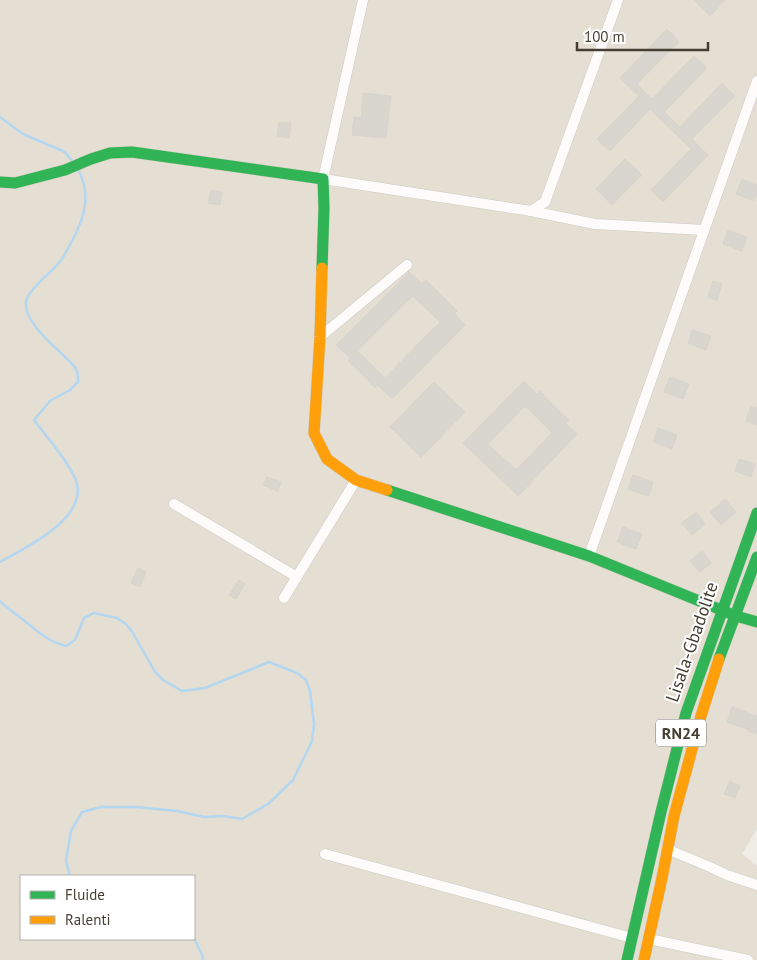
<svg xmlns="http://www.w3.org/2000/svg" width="757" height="960" font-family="'PT Sans',sans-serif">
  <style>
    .residential { fill: #e5dfd3; fill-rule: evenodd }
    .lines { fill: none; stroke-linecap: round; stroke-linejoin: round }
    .stream { stroke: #b3d6f1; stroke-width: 2.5 }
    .building { fill: #d9d6cf; stroke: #d8d4cc; fill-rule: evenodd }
    .street-casing { stroke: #cecbc4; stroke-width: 11 }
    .fast-casing { stroke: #cfcbbd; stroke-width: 12 }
    .slow-casing { stroke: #cfcbbd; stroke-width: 12 }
    .street { stroke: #fdfcfb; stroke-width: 10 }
    .fast { stroke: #30b455; stroke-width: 11 }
    .slow { stroke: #ff9f0a; stroke-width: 11 }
    .labels { text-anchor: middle; stroke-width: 4; stroke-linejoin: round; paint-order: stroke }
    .shield { fill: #fff; stroke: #7d7970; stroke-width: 1 }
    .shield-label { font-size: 16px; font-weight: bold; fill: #453f33 }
    .street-label { font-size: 18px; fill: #453f33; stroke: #fff }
  </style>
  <rect width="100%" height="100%" fill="#f0ede6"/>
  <!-- residential -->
  <path class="residential" d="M 0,0 L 757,0 L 757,829 L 742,854 L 757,866 L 757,960 L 0,960 ZM 21,876 L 194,876 L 194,939 L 21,939 Z"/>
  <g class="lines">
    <!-- stream -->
    <g class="stream">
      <polyline points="0,117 23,134 65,152 72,161"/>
      <path d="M 0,562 C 25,548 85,520 77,484 C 73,467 46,436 34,420 L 50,401 L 70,390 L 78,382 C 78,379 78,374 77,371 C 75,365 68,360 64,356 C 51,343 24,322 26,302 C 27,291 50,273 58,264 C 63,259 66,251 70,245 C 83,221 93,196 78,170"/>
      <path d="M 0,601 C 6,608 15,613 22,619 C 38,631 46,641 66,646 L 75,640 L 84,618 L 94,613 L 117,618 L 126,624 L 133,633 L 155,672 L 163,680 L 182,691 L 205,688 L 269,662 L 297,673 L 306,680 L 310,691 L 314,724 L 312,741 L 293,780 L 268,804 L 242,819 L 223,816 L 204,817 L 177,811 L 136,807 L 101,807 L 82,812 L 71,831 L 66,861 L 70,876"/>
      <polyline points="194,938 203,957 203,960"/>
    </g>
  </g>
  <!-- building -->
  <g class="building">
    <polygon points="694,0 725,0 710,16"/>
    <polygon points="667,29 679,42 637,84 652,99 694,56 707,68 664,112 680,127 722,83 735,96 692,139 708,155 663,202 651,190 691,149 650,109 610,151 597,139 639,96 620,78"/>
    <polygon points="363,93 391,96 386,138 352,135 354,117 361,118"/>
    <polygon points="279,122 291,123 289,138 277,136"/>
    <polygon points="625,159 642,175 612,205 596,189"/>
    <polygon points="742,179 757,185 757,192 754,201 736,194"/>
    <polygon points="211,190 222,192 220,205 208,203"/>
    <polygon points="728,230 747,237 742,251 723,244"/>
    <path d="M 409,272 L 422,284 L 426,280 L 457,311 L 454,313 L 465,325 L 392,399 L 378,385 L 375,388 L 348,361 L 350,358 L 336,345 ZM 413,296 L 440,322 L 385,378 L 358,351 Z"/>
    <polygon points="713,281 722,284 717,300 708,297"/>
    <polygon points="692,330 711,336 706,350 688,343"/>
    <polygon points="670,377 689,384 683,399 664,392"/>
    <path d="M 524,381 L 537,394 L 540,391 L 569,420 L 565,423 L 577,434 L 518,496 L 463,443 ZM 525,406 L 552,433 L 516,470 L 488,444 Z"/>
    <polygon points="434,382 465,412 421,457 390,427"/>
    <polygon points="751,406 757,408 757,425 746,421"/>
    <polygon points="658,428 677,435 672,449 653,442"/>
    <polygon points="739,459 755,464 751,477 735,471"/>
    <polygon points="633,475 653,482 649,496 628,489"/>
    <polygon points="267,477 281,482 278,491 263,485"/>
    <polygon points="725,499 736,512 721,525 710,512"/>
    <polygon points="696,512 705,524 692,535 682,523"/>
    <polygon points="623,527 642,534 636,549 617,542"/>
    <polygon points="702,551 711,563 700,572 690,561"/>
    <polygon points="138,568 146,572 140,587 131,583"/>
    <polygon points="239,580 245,584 236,599 229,595"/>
    <polygon points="732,707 757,716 757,734 748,731 748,729 727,722"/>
    <polygon points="730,781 740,786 735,798 724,794"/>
  </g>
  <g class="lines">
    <!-- street casing -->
    <g class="street-casing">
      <g id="street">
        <polyline points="363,0 323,179 531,211 545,202 618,0"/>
        <polyline points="531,211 595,224 704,230"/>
        <polyline points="320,337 407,265"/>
        <polyline points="174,504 297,577"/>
        <polyline points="589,556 757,81"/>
        <polyline points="284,598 356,480"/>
        <polyline points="667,849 710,867 727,875 757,885"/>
        <polyline points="325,854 632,938"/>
        <polyline points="649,939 748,960"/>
      </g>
    </g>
    <!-- fast casing -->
    <g class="fast-casing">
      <g id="fast">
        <polyline points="0,182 15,183 65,170 91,159 110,153 132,152 323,179 324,208 322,268"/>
        <polyline points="387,490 589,556 736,616 757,622"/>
        <polyline points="719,659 757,557"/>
        <polyline points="627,960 661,812 686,713 757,513"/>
      </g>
    </g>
    <!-- slow casing -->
    <g class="slow-casing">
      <g id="slow">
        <polyline points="322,268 320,337 314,433 327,459 356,480 387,490"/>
        <polyline points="644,960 662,878 674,816 701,716 719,659"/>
      </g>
    </g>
    <!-- street -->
    <use href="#street" class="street"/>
    <!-- fast -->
    <use href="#fast" class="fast"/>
    <!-- slow -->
    <use href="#slow" class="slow"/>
  </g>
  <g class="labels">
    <!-- shield labels -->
    <rect class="shield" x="656" y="719.5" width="50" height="27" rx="4"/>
    <g class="shield-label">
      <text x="681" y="739">RN24</text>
    </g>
    <!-- street labels -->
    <g class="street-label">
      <text transform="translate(692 642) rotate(-71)" y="6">Lisala-Gbadolite</text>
    </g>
  </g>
  <!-- legend -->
  <rect x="20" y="875" width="175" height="65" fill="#ffffff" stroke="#b5b2ad"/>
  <rect x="30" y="891" width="25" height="8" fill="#30b455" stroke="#b5b2ad"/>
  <text x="65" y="900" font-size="15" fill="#453f33">Fluide</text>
  <rect x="30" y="916" width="25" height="8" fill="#ff9f0a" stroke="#b5b2ad"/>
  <text x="65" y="925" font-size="15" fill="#453f33">Ralenti</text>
  <!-- scale -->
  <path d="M577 42v8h131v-8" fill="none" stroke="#453f33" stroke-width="2.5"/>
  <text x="584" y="42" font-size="15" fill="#453f33" stroke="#ffffff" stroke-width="4" paint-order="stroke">100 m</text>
</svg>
